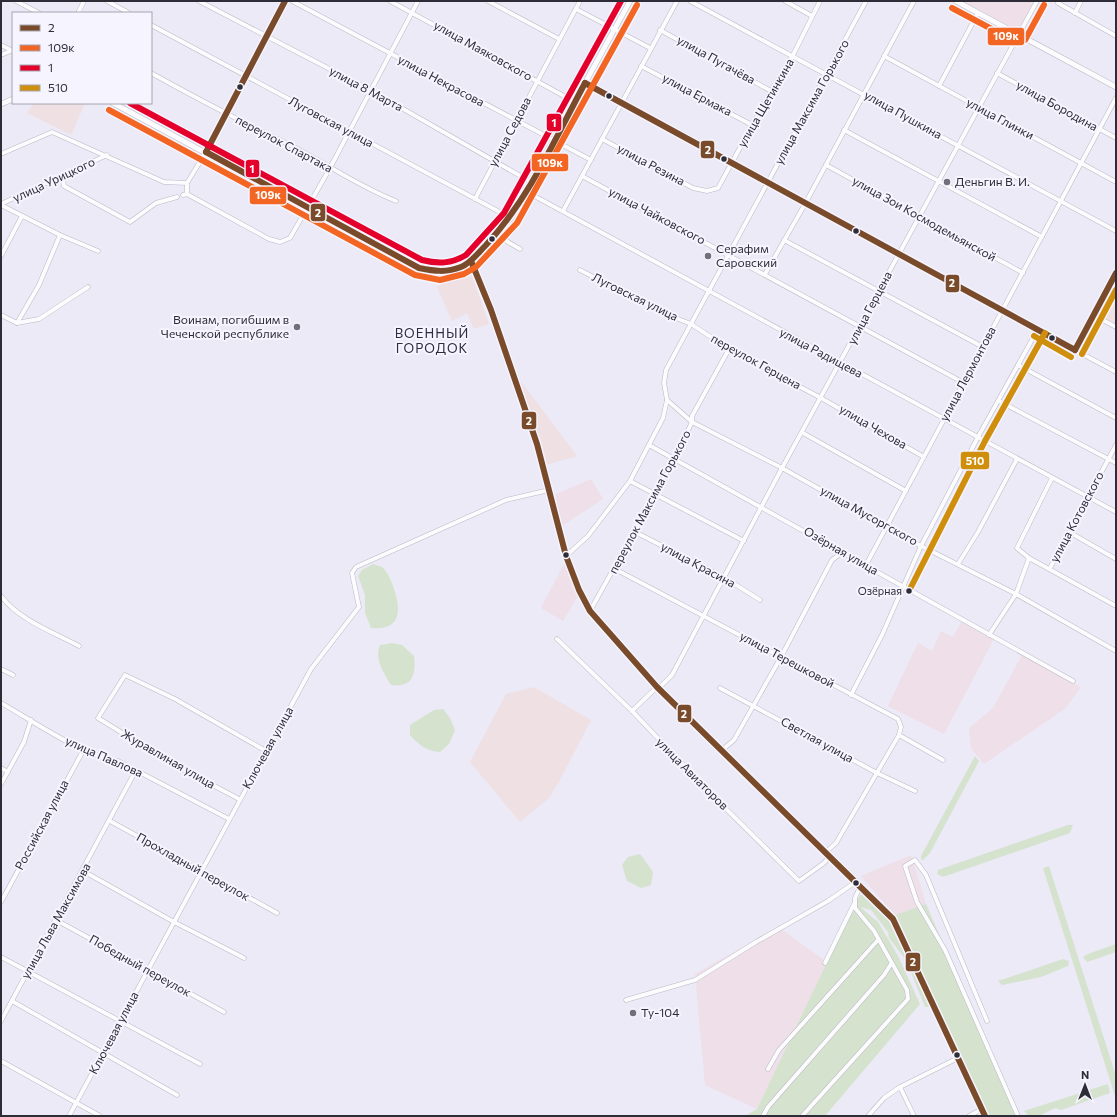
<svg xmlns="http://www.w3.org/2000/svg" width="1117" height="1117" font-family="Commissioner,sans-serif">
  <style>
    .commercial { fill: #efe0e3 }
    .industrial { fill: #eedfe8 }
    .green { fill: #d5e3ce }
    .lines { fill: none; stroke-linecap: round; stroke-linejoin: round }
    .minor-casing { stroke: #bab9c3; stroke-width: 5 }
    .tertiary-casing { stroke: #bab9c3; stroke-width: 6 }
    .minor { stroke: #fcfcfe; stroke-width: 4 }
    .tertiary { stroke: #fcfcfe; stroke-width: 5 }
    .bus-1-casing { stroke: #f5f4ff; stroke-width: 9 }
    .bus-2-casing { stroke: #f5f4ff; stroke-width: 9 }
    .bus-3-casing { stroke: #f5f4ff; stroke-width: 9 }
    .bus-4-casing { stroke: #f5f4ff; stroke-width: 9 }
    .bus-1 { stroke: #7a4b2a; stroke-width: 6 }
    .bus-2 { stroke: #f26522; stroke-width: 6 }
    .bus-3 { stroke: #e4002b; stroke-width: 6 }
    .bus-4 { stroke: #cf8e0b; stroke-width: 6 }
    .bus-dot { fill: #2e2d37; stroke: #f5f4ff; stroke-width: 1.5 }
    .poi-dot { fill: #706f7a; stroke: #f5f4ff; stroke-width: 1.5 }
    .labels { text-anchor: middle; stroke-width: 4; stroke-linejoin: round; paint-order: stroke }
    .bus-label { font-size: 11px; fill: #2e2d37; stroke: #f5f4ff; text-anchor: end }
    .street-label { font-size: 12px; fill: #2e2d37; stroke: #f5f4ff }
    .poi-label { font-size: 12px; fill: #2e2d37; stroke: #f5f4ff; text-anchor: start }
    .neighbourhood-label { font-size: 13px; letter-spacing: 1px; fill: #2e2b40; stroke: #f5f4ff }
    .line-badge { stroke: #f5f4ff; stroke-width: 1.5 }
    .badge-label { font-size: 11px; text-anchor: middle; font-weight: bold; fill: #fff }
  </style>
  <rect width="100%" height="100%" fill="#ebeaf6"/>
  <!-- commercial -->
  <g class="commercial">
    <polygon points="34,103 85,103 71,135 27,113"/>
    <polygon points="469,268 489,324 474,329 467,313 452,321 437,287"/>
    <polygon points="1116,278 1116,325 1096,314"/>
    <polygon points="517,376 577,456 546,465"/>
    <polygon points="534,687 591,720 560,780 549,798 520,822 470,762 506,694"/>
  </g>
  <!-- industrial -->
  <g class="industrial">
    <polygon points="962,1 1034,1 1018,31"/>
    <polygon points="591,479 603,499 560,527 554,495"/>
    <polygon points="565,562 578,596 563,621 541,608"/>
    <polygon points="962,621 994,639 944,734 888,706 918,643 932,651 941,631 953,637"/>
    <polygon points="1022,655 1081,687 1066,708 984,764 971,748 969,728 993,708"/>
    <polygon points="911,855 926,904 895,915 861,876"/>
    <polygon points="778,927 827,962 757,1109 705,1085 695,974"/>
  </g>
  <!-- green -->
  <g class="green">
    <path d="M 373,564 C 375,565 379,566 382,567 C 387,571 391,580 393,586 C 401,608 403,631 371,628 L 365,613 L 365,595 L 358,576 L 362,570 Z"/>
    <path d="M 392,643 L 402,645 L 414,656 C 416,674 413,688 391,685 C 384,673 374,659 380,645 Z"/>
    <path d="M 443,709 L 450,718 L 455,730 L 449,744 L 440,752 C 426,751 419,745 410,735 L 410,725 L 434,710 Z"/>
    <polygon points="975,756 979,761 930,853 922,861 921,856"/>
    <polygon points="1068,825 1073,825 1070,833 943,877 937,874 938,870"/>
    <polygon points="640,854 653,872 651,885 641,888 627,881 622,865 628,857"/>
    <polygon points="1049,866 1116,1076 1116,1099 1043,868"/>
    <polygon points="861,894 891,923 907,951 931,1007 925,1007 906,960 889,938 888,932 871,910 860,907 878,922 898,956 920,1004 825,1116 745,1116 757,1109 827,962 853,902 857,905 857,901"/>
    <polygon points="926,904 1018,1116 988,1116 895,915"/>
    <polygon points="1116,944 1116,952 1087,962 1083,957 1088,954"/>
    <polygon points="1063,959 1069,961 1068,966 1041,977 1002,985 998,981"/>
    <polygon points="1108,1084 1110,1093 1061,1110 1055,1108 1039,1116 1029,1116 1024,1111"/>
  </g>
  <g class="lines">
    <!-- minor casing -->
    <g class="minor-casing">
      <g id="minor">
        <polyline points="16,1 39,13"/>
        <polyline points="107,1 129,13"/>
        <polyline points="199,1 370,90 531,182"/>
        <polyline points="292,1 591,160"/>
        <polyline points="390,1 575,102"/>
        <polyline points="488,1 559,39"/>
        <polyline points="690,1 1116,231"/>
        <polyline points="785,1 812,16"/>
        <polyline points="1058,3 1116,36"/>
        <polyline points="576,9 650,48"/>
        <polyline points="78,13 84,1"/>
        <polyline points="1075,13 1081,1"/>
        <polyline points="151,25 511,218"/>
        <polyline points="660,30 771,91"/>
        <polyline points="1,45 13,51"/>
        <polyline points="1,55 13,50"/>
        <polyline points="884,56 1116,182"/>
        <polyline points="641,66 752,125"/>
        <path d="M 151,73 C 196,98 240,121 286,143 C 323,161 357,186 396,201"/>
        <polyline points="997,73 1116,138"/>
        <polyline points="939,86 978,13"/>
        <polyline points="844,130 1042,237"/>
        <polyline points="602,139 693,188 707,191 718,188 771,91 793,55 820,1"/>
        <polyline points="1,154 52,132 164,182 187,183"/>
        <polyline points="826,165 1023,273"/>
        <polyline points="582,176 964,383"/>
        <polyline points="62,177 64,186 130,222 156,203 177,197"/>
        <polyline points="527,192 1116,512"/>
        <polyline points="187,194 269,239 280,242 290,238 330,168 418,1"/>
        <polyline points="183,195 187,194 187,183 206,152"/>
        <polyline points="475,199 580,1"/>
        <polyline points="1,204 107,155"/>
        <polyline points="1,205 60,235 98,251"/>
        <polyline points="563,211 677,1"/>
        <polyline points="496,235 520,249"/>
        <polyline points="784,240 983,347"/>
        <polyline points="1,256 22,216"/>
        <polyline points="471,261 491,310 537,444 566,556 579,590 590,611 657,687 721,751 850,875 893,919 985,1116"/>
        <polyline points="580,270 656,310 691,324 729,349 821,398 924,457"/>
        <polyline points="765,274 805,204 914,1"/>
        <polyline points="1,315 17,323"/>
        <polyline points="1093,315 1116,327"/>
        <polyline points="17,323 39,285 60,235"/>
        <polyline points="17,323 39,319 88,287"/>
        <polyline points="1075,350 1116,372"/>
        <polyline points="1018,365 1116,418"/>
        <polyline points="667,400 692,422 782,468 921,546 1016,594 1116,651"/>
        <polyline points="999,401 1116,463"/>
        <polyline points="803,433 906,491"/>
        <polyline points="649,445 1073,681"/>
        <polyline points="1052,478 1017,548 1029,558 1116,606"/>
        <polyline points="630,481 744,541"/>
        <polyline points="635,532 725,578 760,600"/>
        <polyline points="1069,532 1116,559"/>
        <polyline points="566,556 588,536 630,481 663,418 667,400 664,383 666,370 866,1"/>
        <polyline points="958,564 978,532 1017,459"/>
        <polyline points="866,565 1116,98"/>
        <polyline points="1050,568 1116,445"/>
        <polyline points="615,569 898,719 901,727 899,735 943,760"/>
        <path d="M 1,596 C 19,620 53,632 79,646"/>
        <polyline points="590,611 674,460 692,422 692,416 729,349"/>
        <polyline points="989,635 1016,594 1029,558"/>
        <polyline points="557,639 632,711 711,794 799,881 824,863 830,856"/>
        <polyline points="1,669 13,675"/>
        <polyline points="659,688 672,675 782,468 1037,1"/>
        <polyline points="720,688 877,773 915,791"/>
        <polyline points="851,695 882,635 921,546 978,437 1038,329"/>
        <path d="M 1,703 C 33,721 83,756 118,761 L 229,819"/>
        <polyline points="632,711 657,687"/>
        <polyline points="721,751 734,740 781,657 832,560 843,552"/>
        <polyline points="1,768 8,772"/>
        <polyline points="1,784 24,742 31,720"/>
        <polyline points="239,799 171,763 98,718 125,675 175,699 266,751"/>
        <polyline points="110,821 277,913"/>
        <polyline points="825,851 827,851 836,843 899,735"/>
        <polyline points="83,871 174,922 244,958"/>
        <polyline points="1,902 84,749"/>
        <polyline points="56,920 224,1012"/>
        <polyline points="1,957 200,1064"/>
        <polyline points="825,963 854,904"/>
        <polyline points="626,1000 695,980 756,942 828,901 857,881"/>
        <polyline points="12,1001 177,1095"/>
        <polyline points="1,1021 136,770"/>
        <polyline points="987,1021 926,875 915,860 905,866 917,902 945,950 1018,1116"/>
        <polyline points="1,1061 100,1116"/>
        <polyline points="768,1069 779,1050 878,940"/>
        <polyline points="900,1087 914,1116"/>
        <polyline points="69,1116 311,669 359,607 352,573 356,567 506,500 549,490"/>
        <polyline points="763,1116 768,1107 884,975 891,964"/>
        <polyline points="802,1116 908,999 907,990 874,931 855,908 855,898 861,885"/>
        <polyline points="868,1116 884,1098 900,1087 958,1058"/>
        <polyline points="969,1116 982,1109"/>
      </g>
    </g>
    <!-- tertiary casing -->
    <g class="tertiary-casing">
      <g id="tertiary">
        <polyline points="956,1 1116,87"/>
        <polyline points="585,83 1075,350 1116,273"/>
        <polyline points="113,103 419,268 440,272 461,267 471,261 511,218 630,1"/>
        <polyline points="1,104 13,99"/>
        <polyline points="206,152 285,1"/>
      </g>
    </g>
    <!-- minor -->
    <use href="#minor" class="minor"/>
    <!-- tertiary -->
    <use href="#tertiary" class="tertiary"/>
    <!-- bus-1 casing -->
    <g class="bus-1-casing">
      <g id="bus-1">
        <polyline points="585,83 1075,350"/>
        <path d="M 206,152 L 419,268 C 434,271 446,273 461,267 C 471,263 478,253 486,245 C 529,199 555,139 585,83"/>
        <polyline points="206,152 285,1"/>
        <polyline points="471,261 491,310 537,444 566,556 579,590 590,611 657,687 893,919 985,1116"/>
        <polyline points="1075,350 1116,273"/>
      </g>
    </g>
    <!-- bus-2 casing -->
    <g class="bus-2-casing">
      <g id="bus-2">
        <polyline points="952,8 1018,43 1025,40 1044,5"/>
        <polyline points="109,110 415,275 440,280 464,274 476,267 517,223 637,5"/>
      </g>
    </g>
    <!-- bus-3 casing -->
    <g class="bus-3-casing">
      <path id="bus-3" d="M 130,103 L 422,260 C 438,264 451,264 466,255 L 504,213 L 621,1"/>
    </g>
    <!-- bus-4 casing -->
    <g class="bus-4-casing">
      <g id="bus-4">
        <polyline points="1034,336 1071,357"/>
        <polyline points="1082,354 1116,290"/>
        <polyline points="909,591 985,441 1045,333"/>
      </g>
    </g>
    <!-- bus-1 -->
    <use href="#bus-1" class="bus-1"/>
    <!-- bus-2 -->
    <use href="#bus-2" class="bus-2"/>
    <!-- bus-3 -->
    <use href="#bus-3" class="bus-3"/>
    <!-- bus-4 -->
    <use href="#bus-4" class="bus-4"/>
  </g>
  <!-- markers -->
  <g class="bus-dot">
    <circle cx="240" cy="87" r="3.5"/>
    <circle cx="609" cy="96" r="3.5"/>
    <circle cx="724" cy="159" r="3.5"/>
    <circle cx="856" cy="231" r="3.5"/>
    <circle cx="492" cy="239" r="3.5"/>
    <circle cx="1052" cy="338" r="3.5"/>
    <circle cx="566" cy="555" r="3.5"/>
    <circle cx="909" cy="591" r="3.5"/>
    <circle cx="856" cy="883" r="3.5"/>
    <circle cx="957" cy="1055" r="3.5"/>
  </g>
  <g class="poi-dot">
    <circle cx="947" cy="182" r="4"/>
    <circle cx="708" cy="256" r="4"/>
    <circle cx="297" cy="327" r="4"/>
    <circle cx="633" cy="1013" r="4"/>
  </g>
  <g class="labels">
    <!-- bus labels -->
    <g class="bus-label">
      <text x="902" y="595">Озёрная</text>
    </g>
    <!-- street labels -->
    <g class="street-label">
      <text transform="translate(483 51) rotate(29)" y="4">улица Маяковского</text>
      <text transform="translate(716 60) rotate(29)" y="4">улица Пугачёва</text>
      <text transform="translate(441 81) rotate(28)" y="4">улица Некрасова</text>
      <text transform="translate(366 89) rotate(28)" y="4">улица 8 Марта</text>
      <text transform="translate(697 95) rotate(28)" y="4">улица Ермака</text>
      <text transform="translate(812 102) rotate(-61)" y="4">улица Максима Горького</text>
      <text transform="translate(766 103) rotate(-60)" y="4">улица Щетинкина</text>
      <text transform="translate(1057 106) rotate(29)" y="4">улица Бородина</text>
      <text transform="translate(903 115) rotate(29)" y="4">улица Пушкина</text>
      <text transform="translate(1000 119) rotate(28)" y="4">улица Глинки</text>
      <text transform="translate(331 122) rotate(28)" y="4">Луговская улица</text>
      <text transform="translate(510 132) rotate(-62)" y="4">улица Седова</text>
      <text transform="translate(284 144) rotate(28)" y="4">переулок Спартака</text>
      <text transform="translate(651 165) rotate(28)" y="4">улица Резина</text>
      <text transform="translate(54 180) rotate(-25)" y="4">улица Урицкого</text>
      <text transform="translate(657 216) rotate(28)" y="4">улица Чайковского</text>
      <text transform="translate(924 219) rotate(29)" y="4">улица Зои Космодемьянской</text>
      <text transform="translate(635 297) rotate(26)" y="4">Луговская улица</text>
      <text transform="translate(870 308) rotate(-62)" y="4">улица Герцена</text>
      <text transform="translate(821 353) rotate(28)" y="4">улица Радищева</text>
      <text transform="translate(756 362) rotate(29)" y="4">переулок Герцена</text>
      <text transform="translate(968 374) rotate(-62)" y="4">улица Лермонтова</text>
      <text transform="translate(873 427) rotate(30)" y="4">улица Чехова</text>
      <text transform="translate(650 502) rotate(-62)" y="4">переулок Максима Горького</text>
      <text transform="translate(869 516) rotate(29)" y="4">улица Мусоргского</text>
      <text transform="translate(1077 517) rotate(-62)" y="4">улица Котовского</text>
      <text transform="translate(841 551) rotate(30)" y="4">Озёрная улица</text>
      <text transform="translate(698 565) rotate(28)" y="4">улица Красина</text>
      <text transform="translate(787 660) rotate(28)" y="4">улица Терешковой</text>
      <text transform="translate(817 740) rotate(29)" y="4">Светлая улица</text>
      <text transform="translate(268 748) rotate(-61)" y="4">Ключевая улица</text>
      <text transform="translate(104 757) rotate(24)" y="4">улица Павлова</text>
      <text transform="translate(168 759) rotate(30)" y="4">Журавлиная улица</text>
      <text transform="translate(692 774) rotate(45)" y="4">улица Авиаторов</text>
      <text transform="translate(42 825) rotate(-62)" y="4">Российская улица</text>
      <text transform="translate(193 867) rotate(29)" y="4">Прохладный переулок</text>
      <text transform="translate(56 921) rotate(-61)" y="4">улица Льва Максимова</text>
      <text transform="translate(140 966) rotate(29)" y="4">Победный переулок</text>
      <text transform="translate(114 1033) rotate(-62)" y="4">Ключевая улица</text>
    </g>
    <!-- poi labels -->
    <g class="poi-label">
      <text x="955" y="186">Деньгин В. И.</text>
      <text x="716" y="253">Серафим<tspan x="716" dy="14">Саровский</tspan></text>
      <text x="289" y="324" text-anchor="end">Воинам, погибшим в<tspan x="289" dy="14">Чеченской республике</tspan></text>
      <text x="641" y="1017">Ту-104</text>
    </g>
    <!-- neighbourhood labels -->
    <g class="neighbourhood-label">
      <text x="432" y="338">ВОЕННЫЙ<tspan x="432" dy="15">ГОРОДОК</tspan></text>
    </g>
  </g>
  <g class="line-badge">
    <rect x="987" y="27" width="38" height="19" rx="4" fill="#f26522"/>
    <rect x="546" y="113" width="16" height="19" rx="4" fill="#e4002b"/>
    <rect x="700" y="140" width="15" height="19" rx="4" fill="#7a4b2a"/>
    <rect x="531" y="153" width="38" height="19" rx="4" fill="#f26522"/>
    <rect x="245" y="159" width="15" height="19" rx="4" fill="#e4002b"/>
    <rect x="249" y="186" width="38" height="19" rx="4" fill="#f26522"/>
    <rect x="310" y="203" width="16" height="19" rx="4" fill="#7a4b2a"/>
    <rect x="945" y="274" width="15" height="19" rx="4" fill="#7a4b2a"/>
    <rect x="521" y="411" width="16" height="19" rx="4" fill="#7a4b2a"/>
    <rect x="960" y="451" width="30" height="19" rx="4" fill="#cf8e0b"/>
    <rect x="677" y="704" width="15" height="19" rx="4" fill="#7a4b2a"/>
    <rect x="905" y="952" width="16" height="20" rx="4" fill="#7a4b2a"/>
  </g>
  <g class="badge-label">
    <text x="1006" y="40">109к</text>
    <text x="554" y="127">1</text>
    <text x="708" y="154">2</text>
    <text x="550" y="167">109к</text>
    <text x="252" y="173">1</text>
    <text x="268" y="199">109к</text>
    <text x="318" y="217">2</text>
    <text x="952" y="287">2</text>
    <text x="529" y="425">2</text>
    <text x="975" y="465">510</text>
    <text x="684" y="718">2</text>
    <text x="913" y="966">2</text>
  </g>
  <!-- border -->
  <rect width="1117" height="1117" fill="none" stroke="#2e2d37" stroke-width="4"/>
  <!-- legend -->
  <rect x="12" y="12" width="140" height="92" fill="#f5f4ff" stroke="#a5a4af"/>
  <rect x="20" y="25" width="20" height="6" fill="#7a4b2a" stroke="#a5a4af"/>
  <text x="48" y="32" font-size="12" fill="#2e2d37">2</text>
  <rect x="20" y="45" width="20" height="6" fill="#f26522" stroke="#a5a4af"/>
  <text x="48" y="52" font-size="12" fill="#2e2d37">109к</text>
  <rect x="20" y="65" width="20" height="6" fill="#e4002b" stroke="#a5a4af"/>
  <text x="48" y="72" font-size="12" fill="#2e2d37">1</text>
  <rect x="20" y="85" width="20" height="6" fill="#cf8e0b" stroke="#a5a4af"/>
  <text x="48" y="92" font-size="12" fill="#2e2d37">510</text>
  <!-- north arrow -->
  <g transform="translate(1085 1085)" stroke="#f5f4ff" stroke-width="3" paint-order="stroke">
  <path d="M0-3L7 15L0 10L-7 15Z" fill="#2e2d37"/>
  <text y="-6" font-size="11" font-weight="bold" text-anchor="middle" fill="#2e2d37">N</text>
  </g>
</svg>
